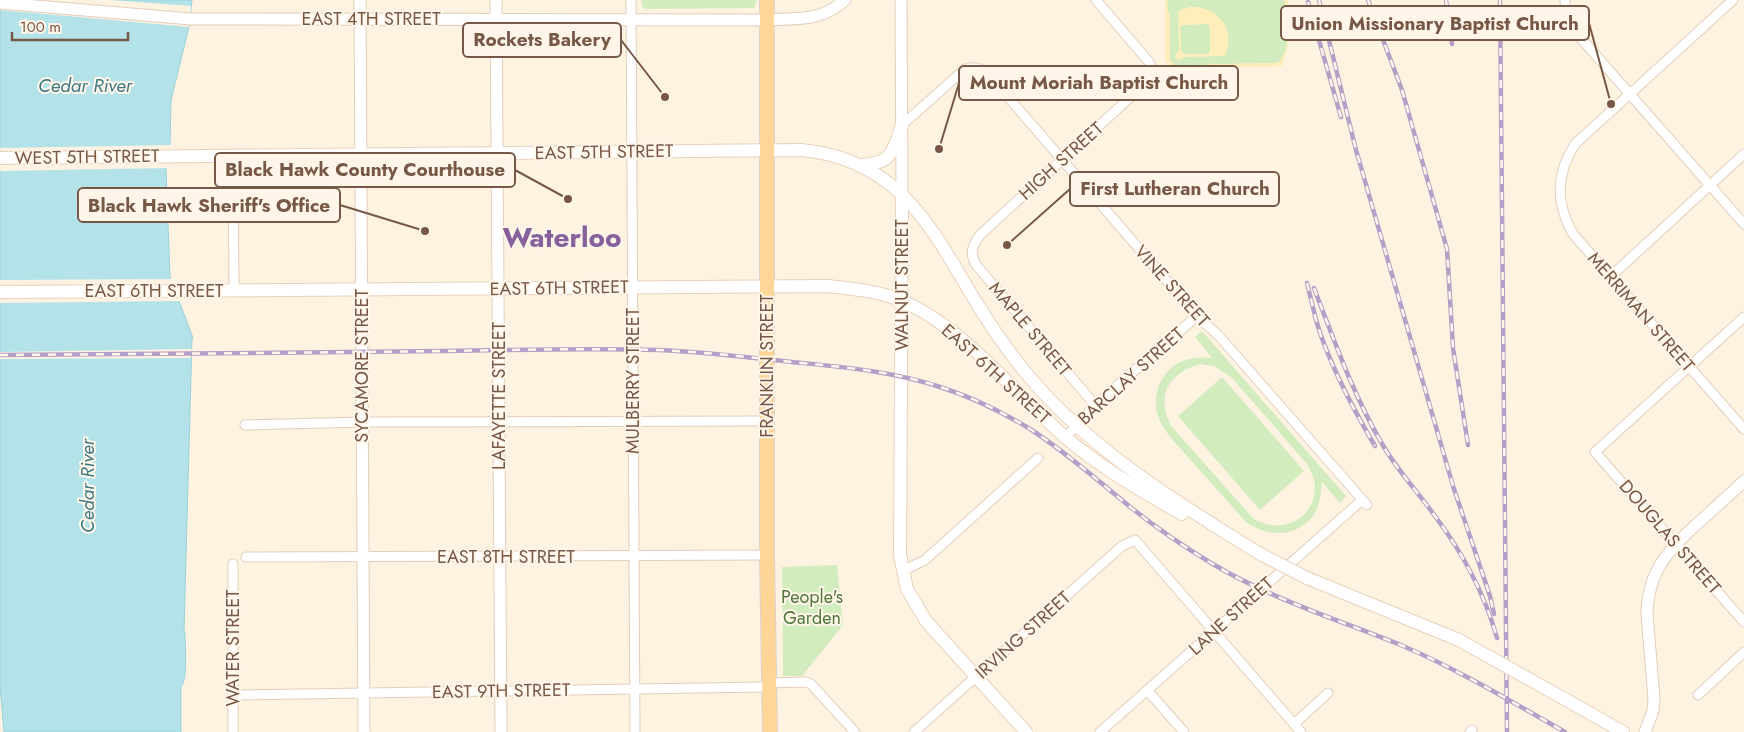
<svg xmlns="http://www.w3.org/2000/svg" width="1744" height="732" font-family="Jost,sans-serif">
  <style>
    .green { fill: #d2ecbf; fill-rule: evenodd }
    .sand { fill: #ffeeba; fill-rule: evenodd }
    .water { fill: #b4e2e9; stroke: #9ad2db }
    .pier { fill: #fef2e1 }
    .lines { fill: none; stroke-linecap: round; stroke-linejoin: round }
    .minor-casing { stroke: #e3cebc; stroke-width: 11 }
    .tertiary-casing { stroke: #e3cebc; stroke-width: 13 }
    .secondary-casing { stroke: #ead1bc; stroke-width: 14 }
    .primary-casing { stroke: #dcd3cf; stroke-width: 16 }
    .minor { stroke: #fff; stroke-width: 9 }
    .tertiary { stroke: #fff; stroke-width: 11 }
    .secondary { stroke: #fff; stroke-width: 12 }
    .primary { stroke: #ffd697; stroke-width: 14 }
    .rail-casing { stroke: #b49fc8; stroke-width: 4.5 }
    .rail { stroke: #fff6e9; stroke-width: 2.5; stroke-dasharray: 8; stroke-linecap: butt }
    .secondary-bridge-casing { stroke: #ead1bc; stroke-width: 14; stroke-linecap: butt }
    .secondary-bridge { stroke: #fff; stroke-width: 12 }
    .labels { text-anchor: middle; stroke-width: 4; stroke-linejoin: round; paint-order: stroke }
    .street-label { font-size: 18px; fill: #775746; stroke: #fff6e9 }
    .park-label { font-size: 18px; fill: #4e783b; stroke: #fff6e9 }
    .water-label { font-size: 19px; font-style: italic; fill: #3b7a85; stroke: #fff6e9 }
    .town-label { font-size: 28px; font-weight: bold; fill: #86619b; stroke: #fff6e9 }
    .leader { fill: none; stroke: #775746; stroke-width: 2 }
    .callout-dot { fill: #775746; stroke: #fff6e9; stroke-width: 2 }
    .callout { fill: #fff6e9; stroke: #775746; stroke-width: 2 }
    .callout-label { font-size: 19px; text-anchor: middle; font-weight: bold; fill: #775746 }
  </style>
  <rect width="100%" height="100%" fill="#fef2e1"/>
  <!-- green -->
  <g class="green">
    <polygon points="641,0 757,0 754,8 648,9 643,8"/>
    <path d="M 1165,0 L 1287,0 C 1295,23 1289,43 1282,66 L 1174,68 L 1165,60 Z"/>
    <path d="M 1202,331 L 1346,496 L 1340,503 L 1322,482 C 1321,494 1320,506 1313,516 C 1296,538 1267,537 1246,522 C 1229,503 1212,484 1195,465 C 1182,449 1162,433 1157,412 C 1154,400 1157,386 1164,376 C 1176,359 1193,356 1212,358 L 1195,337 ZM 1200,364 L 1214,366 L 1232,378 L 1307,464 C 1311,472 1316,481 1315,490 C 1312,522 1279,534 1254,519 L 1172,427 C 1155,397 1168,373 1200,364 Z"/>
    <polygon points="1222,377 1304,471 1260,510 1178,416"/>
    <polygon points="837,565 843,625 802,676 783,676 782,567"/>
  </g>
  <!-- sand -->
  <g class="sand">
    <path d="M 1165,0 L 1167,0 L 1168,11 L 1170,15 L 1170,60 L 1176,67 L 1214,64 L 1278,63 C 1292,48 1289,18 1284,0 L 1287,0 C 1295,23 1289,43 1282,66 L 1174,68 L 1165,60 Z"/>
    <path d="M 1190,7 C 1218,6 1237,29 1225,56 L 1184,57 L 1180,60 L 1176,59 L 1175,55 L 1179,51 L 1178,11 ZM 1208,24 L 1210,27 L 1210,52 L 1208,54 L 1184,54 L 1181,51 L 1180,27 L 1183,25 Z"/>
  </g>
  <!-- water -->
  <path class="water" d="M 2,0 L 192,0 L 189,27 L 171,100 L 170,145 L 166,168 L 170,277 L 193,338 L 192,338 L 184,630 L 185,635 C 185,647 188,679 181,687 L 181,732 L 4,732 L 0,686 L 0,18 Z"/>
  <!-- pier -->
  <g class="pier">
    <polygon points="0,0 111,0 191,6 189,27 0,10"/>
    <polygon points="173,145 169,168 0,171 0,148"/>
    <polygon points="170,279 173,279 181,301 0,303 0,280"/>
    <polygon points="192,349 191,358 0,359 0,352"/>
  </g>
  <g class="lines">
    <!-- minor casing -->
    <g class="minor-casing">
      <g id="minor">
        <polyline points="631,0 635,732"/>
        <polyline points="1565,0 1566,16 1571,27 1744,224"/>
        <path d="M 1733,0 L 1575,144 C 1556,174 1555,202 1573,234 L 1744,429"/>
        <path d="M 902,125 L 965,69 C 975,66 980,68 988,74 L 1200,319 L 1219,336 L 1367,505"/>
        <polyline points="233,156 234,291"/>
        <polyline points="1610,277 1744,154"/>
        <polyline points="1744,317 1595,452 1744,622"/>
        <path d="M 1095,405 L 977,266 C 969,255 972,246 980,235 L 1150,79 L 1152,69 L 1149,62 L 1096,0"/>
        <polyline points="245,425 363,422 768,421"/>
        <polyline points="1066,437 1095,405 1197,316"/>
        <polyline points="246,557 767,555"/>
        <polyline points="902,571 925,560 1038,458"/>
        <polyline points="769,683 806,682 811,684 855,732"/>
        <polyline points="1147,690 1184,732"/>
        <polyline points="233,695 769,687"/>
        <polyline points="1698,695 1744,652"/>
        <polyline points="1294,724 1328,693"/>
        <polyline points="233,732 233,564"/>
        <polyline points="914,732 1122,546 1135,540 1301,732"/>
        <polyline points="1100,732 1362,500"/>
        <polyline points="1470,732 1472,730"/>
      </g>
    </g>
    <!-- tertiary casing -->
    <g class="tertiary-casing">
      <g id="tertiary">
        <polyline points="360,0 364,732"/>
        <polyline points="496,0 501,732"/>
        <polyline points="901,0 902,195"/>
        <path d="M 0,3 L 191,19 L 767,20 C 798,18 820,22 845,0"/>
        <path d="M 1645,732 L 1653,711 L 1654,699 L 1647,614 C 1648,571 1668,550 1698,523 C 1714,509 1729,495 1744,481"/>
      </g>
    </g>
    <!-- secondary casing -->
    <g class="secondary-casing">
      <g id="secondary">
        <path d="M 0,158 L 801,150 C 903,159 934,234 981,310 C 1001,342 1024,373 1050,400 C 1092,443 1139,477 1190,510 C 1214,525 1238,541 1264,556"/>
        <path d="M 860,165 C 892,164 893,152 902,125"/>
        <polyline points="902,195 900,555 907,589 926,621 1026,732"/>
        <path d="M 0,292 L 828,286 C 853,289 879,291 902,301 C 963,327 1015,393 1065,437 C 1101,468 1142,491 1182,514"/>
        <polyline points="1307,578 1459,640"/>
        <polyline points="1563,698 1623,732"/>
      </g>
    </g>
    <!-- primary casing -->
    <g class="primary-casing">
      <polyline id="primary" points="767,0 767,555 770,732"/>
    </g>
    <!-- minor -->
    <use href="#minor" class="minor"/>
    <!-- tertiary -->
    <use href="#tertiary" class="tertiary"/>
    <!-- secondary -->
    <use href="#secondary" class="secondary"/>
    <!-- primary -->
    <use href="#primary" class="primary"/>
    <!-- rail casing -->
    <g class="rail-casing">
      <g id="rail">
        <polyline points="1319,0 1356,150 1453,486 1490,596 1494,614"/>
        <polyline points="1368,0 1402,90 1447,249 1453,348 1468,445"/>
        <polyline points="1446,0 1452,44"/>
        <polyline points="1500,0 1507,732"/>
        <polyline points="1308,2 1341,117"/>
        <path d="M 1307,283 C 1310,295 1313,308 1316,320 C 1329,364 1352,407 1375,446"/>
        <path d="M 1314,288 C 1334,340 1353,394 1381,442 C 1396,469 1417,491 1435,516 C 1462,552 1485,595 1497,638"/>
        <path d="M 0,355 C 147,354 295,353 442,351 C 515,350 587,348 659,350 C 704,352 748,357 792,362 C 842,367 892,371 940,387 C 972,397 1002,412 1030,429 C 1066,452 1097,480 1129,506 C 1155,527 1183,546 1211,563 C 1271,599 1339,620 1403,646 C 1459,670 1512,702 1565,732"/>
      </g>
    </g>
    <!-- rail -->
    <use href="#rail" class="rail"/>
    <!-- secondary-bridge casing -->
    <g class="secondary-bridge-casing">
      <g id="secondary-bridge">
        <polyline points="1264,556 1307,578"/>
        <polyline points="1459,640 1563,698"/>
      </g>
    </g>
    <!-- secondary-bridge -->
    <use href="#secondary-bridge" class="secondary-bridge"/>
  </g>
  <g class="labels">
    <!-- street labels -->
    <g class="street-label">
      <text x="371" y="25">EAST 4TH STREET</text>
      <text transform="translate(604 152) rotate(-1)" y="6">EAST 5TH STREET</text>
      <text transform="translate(87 157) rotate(-1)" y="6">WEST 5TH STREET</text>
      <text transform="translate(1061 161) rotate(-42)" y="6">HIGH STREET</text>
      <text transform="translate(902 285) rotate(-90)" y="6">WALNUT STREET</text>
      <text transform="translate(1172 286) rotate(48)" y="6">VINE STREET</text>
      <text transform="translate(559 288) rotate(-1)" y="6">EAST 6TH STREET</text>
      <text x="154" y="297">EAST 6TH STREET</text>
      <text transform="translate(1641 312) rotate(49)" y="6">MERRIMAN STREET</text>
      <text transform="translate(1030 329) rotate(50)" y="6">MAPLE STREET</text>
      <text transform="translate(362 366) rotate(-90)" y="6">SYCAMORE STREET</text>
      <text transform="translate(767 366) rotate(-90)" y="6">FRANKLIN STREET</text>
      <text transform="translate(996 374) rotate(42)" y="6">EAST 6TH STREET</text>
      <text transform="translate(1131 376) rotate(-42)" y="6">BARCLAY STREET</text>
      <text transform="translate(633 381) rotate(-90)" y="6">MULBERRY STREET</text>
      <text transform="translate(499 396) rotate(-90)" y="6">LAFAYETTE STREET</text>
      <text transform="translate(1670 537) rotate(49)" y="6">DOUGLAS STREET</text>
      <text x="506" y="563">EAST 8TH STREET</text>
      <text transform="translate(1231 616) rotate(-42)" y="6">LANE STREET</text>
      <text transform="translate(1023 635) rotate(-42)" y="6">IRVING STREET</text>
      <text transform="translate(233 648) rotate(-90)" y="6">WATER STREET</text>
      <text transform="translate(501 691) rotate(-1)" y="6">EAST 9TH STREET</text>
    </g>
    <!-- park labels -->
    <g class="park-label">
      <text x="812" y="603">People's<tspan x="812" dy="21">Garden</tspan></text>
    </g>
    <!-- water labels -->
    <g class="water-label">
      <text x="85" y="92">Cedar River</text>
      <text transform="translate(87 486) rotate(-90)" y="7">Cedar River</text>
    </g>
    <!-- town labels -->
    <g class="town-label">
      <text x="562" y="247">Waterloo</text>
    </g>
  </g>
  <!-- callouts -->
  <path class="leader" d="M1611 104L1589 23M665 97L621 40M939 149L959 83M568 199L515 170M1007 245L1070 189M425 231L340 205"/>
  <g class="callout-dot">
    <circle cx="1611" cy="104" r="5"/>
    <circle cx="665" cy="97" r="5"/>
    <circle cx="939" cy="149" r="5"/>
    <circle cx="568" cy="199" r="5"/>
    <circle cx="1007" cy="245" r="5"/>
    <circle cx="425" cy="231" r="5"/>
  </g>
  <g class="callout">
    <rect x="1281" y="6" width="308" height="34" rx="5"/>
    <rect x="463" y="23" width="158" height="34" rx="5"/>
    <rect x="959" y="66" width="279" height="34" rx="5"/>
    <rect x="215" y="153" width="300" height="34" rx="5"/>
    <rect x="1070" y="172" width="209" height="34" rx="5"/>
    <rect x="78" y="188" width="262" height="34" rx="5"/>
  </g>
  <g class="callout-label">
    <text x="1435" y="30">Union Missionary Baptist Church</text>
    <text x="542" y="46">Rockets Bakery</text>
    <text x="1099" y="89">Mount Moriah Baptist Church</text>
    <text x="365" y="176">Black Hawk County Courthouse</text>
    <text x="1175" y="195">First Lutheran Church</text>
    <text x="209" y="212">Black Hawk Sheriff's Office</text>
  </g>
  <!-- scale -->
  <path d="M12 32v8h116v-8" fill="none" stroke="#775746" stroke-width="2.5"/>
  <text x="20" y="32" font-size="15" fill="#775746" stroke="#fff6e9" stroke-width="4" paint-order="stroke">100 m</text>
</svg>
